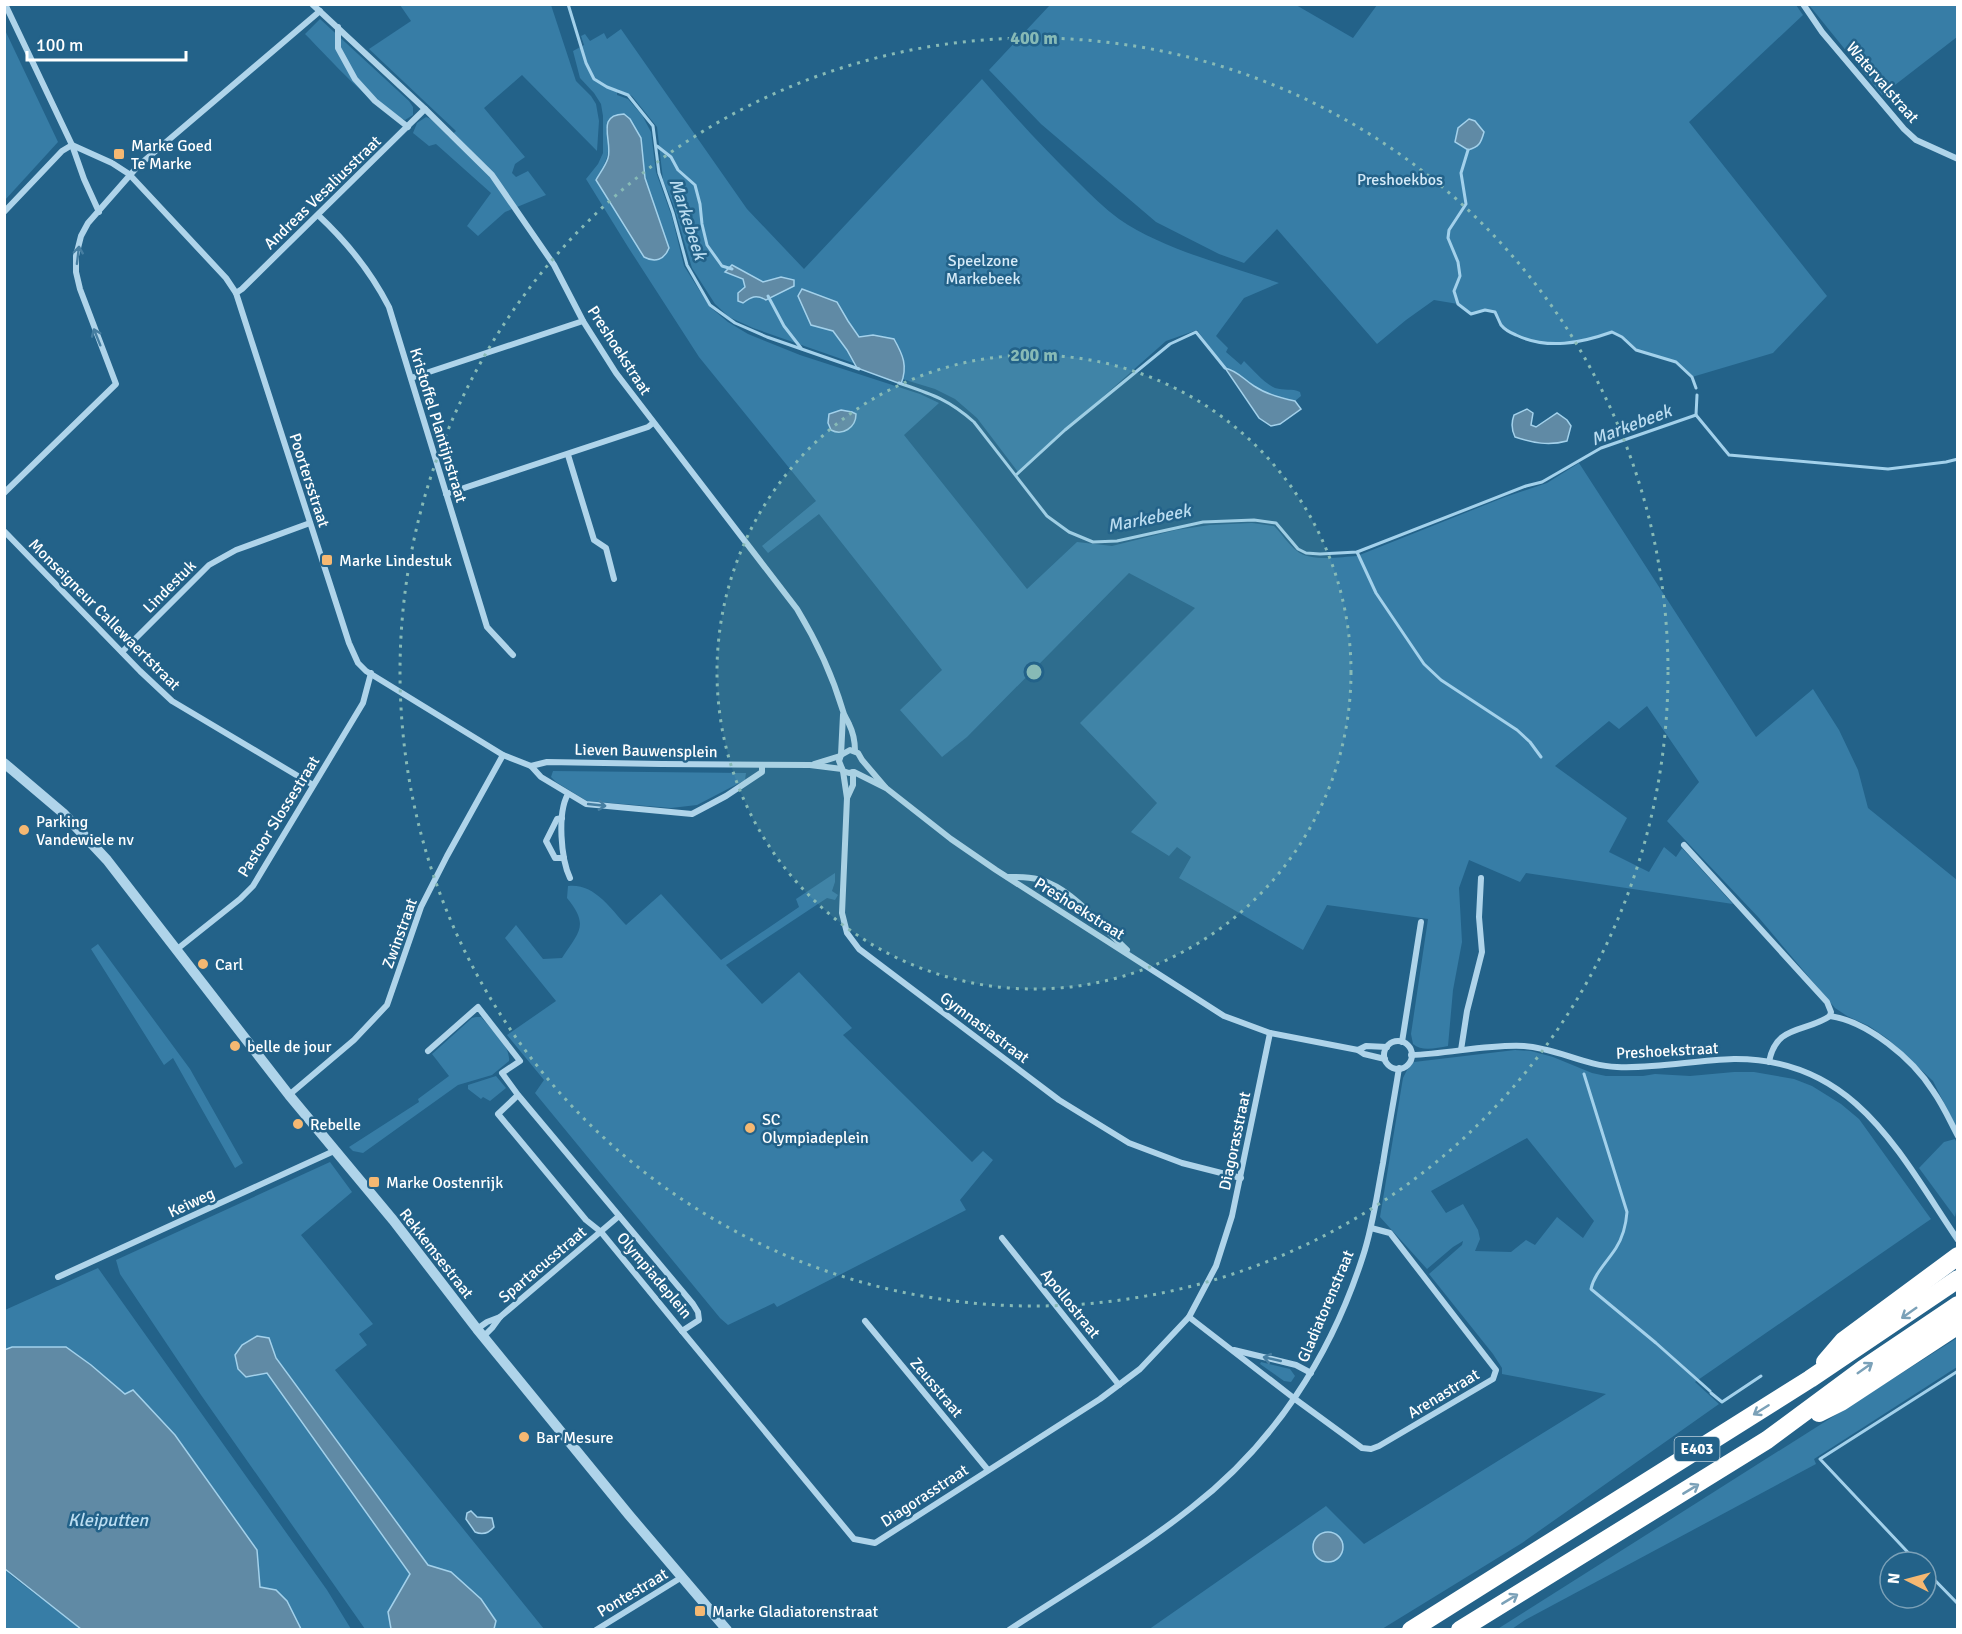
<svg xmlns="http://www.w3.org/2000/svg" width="1962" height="1634" font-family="Signika,sans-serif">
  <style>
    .green { fill: #377da6; fill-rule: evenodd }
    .water { fill: #608aa5; stroke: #a3d1eb; stroke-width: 1.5 }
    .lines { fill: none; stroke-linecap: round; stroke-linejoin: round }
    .stream { stroke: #a3d1eb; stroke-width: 3 }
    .minor { stroke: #afd4ea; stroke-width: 6 }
    .tertiary { stroke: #afd4ea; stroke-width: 10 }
    .motorway { stroke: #fff; stroke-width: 18 }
    .oneway { stroke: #467ea1 }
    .oneway2 { stroke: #7ba1b8 }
    .ring { fill: none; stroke: #87bab6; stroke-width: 3; stroke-dasharray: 3 6 }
    .poi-dot { fill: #f5b872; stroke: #236289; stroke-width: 2 }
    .labels { text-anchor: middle; stroke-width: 5; stroke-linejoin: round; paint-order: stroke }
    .shield { fill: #236289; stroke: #bdd0dc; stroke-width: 1.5 }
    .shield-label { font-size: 15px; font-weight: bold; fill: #fff }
    .street-label { font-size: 16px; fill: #fff; stroke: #236289 }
    .poi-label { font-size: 16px; fill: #fff; stroke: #236289; text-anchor: start }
    .park-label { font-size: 16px; fill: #d4eaf8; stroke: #236289 }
    .water-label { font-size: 18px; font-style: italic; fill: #bbddf1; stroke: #236289 }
    .centre { fill: #87bab6; stroke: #236289; stroke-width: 3 }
    .ring-label { font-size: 18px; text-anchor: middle; font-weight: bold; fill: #87bab6; stroke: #236289; stroke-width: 5; stroke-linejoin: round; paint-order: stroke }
  </style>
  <rect width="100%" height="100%" fill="#236289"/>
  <!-- green -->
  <g class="green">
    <polygon points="400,5 551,5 576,81 591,96 596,104 599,121 597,151 522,75 484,108 525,157 515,164 512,173 516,177 528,171 546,195 505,212 478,236 467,226 491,193 436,144 429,146 413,133 417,123 426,117 431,119 449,137 456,131 369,49 411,21"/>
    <path d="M 1050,5 L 1296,5 L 1353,38 L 1377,5 L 1796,5 L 1803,15 L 1689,122 L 1827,296 L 1773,353 L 1692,377 L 1676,362 L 1636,350 L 1622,337 L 1612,332 C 1580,343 1533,354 1505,328 C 1500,324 1498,318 1495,312 L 1485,310 L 1471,314 L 1458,304 L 1434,300 L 1406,320 L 1377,344 L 1277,229 L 1244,263 L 1219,254 L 1156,222 L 1041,124 L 989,70 Z"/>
    <polygon points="1809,5 1957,5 1957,37 1882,95"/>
    <path d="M 320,19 L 409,101 L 413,107 L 413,115 L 405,120 C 371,107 331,60 305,34 Z"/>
    <polygon points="4,28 58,142 5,200 4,200"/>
    <path d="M 621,29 L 747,209 L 804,269 L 982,79 C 1013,115 1044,149 1078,182 C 1091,195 1104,208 1119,219 C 1164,250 1227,265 1279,283 L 1244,298 L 1216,336 L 1228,348 L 1226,352 L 1241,365 L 1244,361 C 1253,370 1264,383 1275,388 C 1284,391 1292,388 1300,392 L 1301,396 L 1295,401 C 1281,399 1266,394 1254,386 C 1243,379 1238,371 1225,368 L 1197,330 L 1166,341 L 1018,472 L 977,418 L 955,399 L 935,389 L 876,371 L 753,328 L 729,317 L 715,304 L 692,268 L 673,204 L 663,180 L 657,127 L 632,96 L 617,89 L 617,95 L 628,99 L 642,115 L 651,132 L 656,172 L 672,217 L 684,266 L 710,307 L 728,322 L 748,334 L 800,355 L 920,394 L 939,403 L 904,435 L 1027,589 L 1077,542 L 1112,546 L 1176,530 L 1210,525 L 1252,523 L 1274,526 C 1282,534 1288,544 1297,551 C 1310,562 1341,557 1357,556 L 1505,497 L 1547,483 L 1579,463 L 1756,737 L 1813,689 L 1839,730 L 1858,770 L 1868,808 L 1957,880 L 1957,1129 L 1933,1081 L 1888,1039 L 1869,1026 L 1847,1016 L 1835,1008 L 1759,918 L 1667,821 L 1699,782 L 1647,706 L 1619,729 L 1609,721 L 1555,766 L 1627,818 L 1609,852 L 1649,872 L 1664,847 L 1676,857 L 1682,848 L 1733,904 L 1526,873 L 1520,882 L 1469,860 L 1459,888 L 1462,942 L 1453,990 L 1448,1046 C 1436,1048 1422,1052 1413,1044 L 1411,1034 L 1428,919 L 1327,905 L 1303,950 L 1179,878 L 1191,857 L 1177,847 L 1169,856 L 1131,832 L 1157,803 L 1080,723 L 1195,608 L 1129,573 L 967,737 L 942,757 L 900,710 L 942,670 L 819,514 L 768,553 L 762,546 L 816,501 L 699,357 L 628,247 L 586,179 L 598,164 L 603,153 L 603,116 L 601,104 L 594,93 L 580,78 L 573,51 L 584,45 L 581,36 L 585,34 L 590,41 L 604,33 L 607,39 ZM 606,128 L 641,138 L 645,178 L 669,248 C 664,259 654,262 644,257 L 596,180 C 608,158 611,154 606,128 Z"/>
    <polygon points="553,771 746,773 745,780 697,805 671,808 587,801 556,782 551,777"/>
    <path d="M 835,873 L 835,882 L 832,891 L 838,895 L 835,900 L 827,898 L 726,965 L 762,1004 L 799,972 L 852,1028 L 843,1035 L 972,1162 L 983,1151 L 993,1160 L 960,1200 L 966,1210 L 777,1307 L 774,1303 L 728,1325 L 720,1318 L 535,1093 L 544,1080 L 507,1035 L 556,1001 L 505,938 L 516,925 L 543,959 L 562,958 C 580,931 589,925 567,898 L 568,886 C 594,883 610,908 626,925 L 661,894 L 721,960 L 799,907 L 796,899 Z"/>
    <polygon points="98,944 190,1069 243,1163 235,1168 173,1058 164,1065 91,949"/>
    <path d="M 476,1017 L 481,1017 C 490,1028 511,1046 509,1061 L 492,1075 L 458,1085 L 363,1153 L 353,1151 L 349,1147 L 419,1102 L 418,1099 L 449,1076 L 432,1054 L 472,1018 Z"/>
    <path d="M 1515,1050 L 1531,1051 L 1553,1057 L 1592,1073 L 1606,1076 L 1643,1076 L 1655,1074 L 1690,1076 L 1734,1072 L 1754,1072 L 1794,1079 L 1812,1086 L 1841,1104 L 1859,1119 L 1931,1219 L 1695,1382 L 1719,1404 L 1522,1543 L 1382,1629 L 1148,1630 L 1326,1506 L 1364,1544 L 1606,1394 L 1502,1374 L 1502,1368 L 1493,1354 L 1429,1274 L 1462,1245 L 1463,1241 L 1453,1247 L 1427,1269 L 1380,1217 L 1403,1078 L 1407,1070 L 1414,1062 ZM 1527,1138 L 1594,1221 L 1583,1238 L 1557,1217 L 1535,1245 L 1526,1240 L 1511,1252 L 1475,1251 L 1480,1239 L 1478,1230 L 1463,1204 L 1446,1213 L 1431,1191 Z"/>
    <polygon points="496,1076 506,1088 490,1101 483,1097 481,1099 468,1089 468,1085"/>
    <polygon points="1955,1139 1958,1146 1958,1201 1955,1217 1919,1168 1944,1142"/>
    <polygon points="330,1162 352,1192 301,1235 373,1324 359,1334 367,1345 335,1370 544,1629 494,1629 496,1621 451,1572 428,1565 276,1358 269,1338 246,1377 267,1372 410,1574 388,1612 391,1629 365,1629 201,1395 120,1274 116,1260"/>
    <polygon points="98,1268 327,1590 351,1629 301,1629 287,1601 276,1590 260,1587 257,1549 175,1435 91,1365 66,1347 12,1347 5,1350 5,1310"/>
    <polygon points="1957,1338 1957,1367 1814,1459 1816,1464 1525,1620 1512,1629 1496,1630"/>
    <polygon points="1261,1362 1290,1369 1295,1376 1291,1382 1284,1381 1260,1364"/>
    <polygon points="4,1569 13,1577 81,1629 5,1629"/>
  </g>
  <!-- water -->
  <g class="water">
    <path d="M 624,114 L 630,119 L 641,138 L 645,178 L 669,248 C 664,260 655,263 644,257 L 596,180 C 600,173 606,165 608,158 C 613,141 595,115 624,114 Z"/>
    <path d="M 1469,119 L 1475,121 L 1484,132 C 1481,143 1479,147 1468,150 L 1455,142 L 1458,128 Z"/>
    <path d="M 732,265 L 763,282 L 781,277 L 794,280 L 794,286 L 766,300 C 756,294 751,297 743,303 L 738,301 L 738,293 L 745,287 L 743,279 L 725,272 Z"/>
    <path d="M 802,289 L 837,302 L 848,321 L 859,337 L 873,335 L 894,339 C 903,355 908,366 901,384 L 857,368 L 847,350 L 833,331 L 811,325 L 798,296 Z"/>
    <path d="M 1225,368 C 1238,371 1243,379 1254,386 C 1266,394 1280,398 1295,401 L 1301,409 L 1280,424 L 1271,426 L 1259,418 Z"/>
    <path d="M 1527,409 L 1533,413 L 1531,425 L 1536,427 L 1557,413 L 1567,420 L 1571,426 L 1567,441 C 1549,446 1533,443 1515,437 C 1511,429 1511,423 1514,415 Z"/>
    <path d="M 841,410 L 852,412 L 856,414 C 856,428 842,436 831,430 L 828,423 L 829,414 Z"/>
    <polygon points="257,1336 269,1338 276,1358 428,1565 451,1572 481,1599 496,1621 494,1629 391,1629 388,1612 410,1574 267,1373 246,1377 238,1369 235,1355 242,1345"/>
    <polygon points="12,1347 66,1347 91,1365 125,1394 133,1390 175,1435 257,1550 260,1587 276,1590 287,1601 301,1629 81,1629 5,1569 4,1350"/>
    <path d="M 471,1511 L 477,1517 L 492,1518 L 494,1527 C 489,1533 482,1535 475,1532 L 466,1519 L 467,1513 Z"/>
    <circle cx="1328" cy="1547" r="15"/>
  </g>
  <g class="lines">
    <!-- stream -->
    <g class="stream">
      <polyline points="568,4 586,63 594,79 607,87 628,95 653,126 659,173 673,213 687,265 710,305 735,323 767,337 859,369"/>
      <polyline points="657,146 671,157 678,170 695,185 700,204 702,224 707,245 722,266 732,269"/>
      <path d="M 1468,150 L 1461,173 L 1466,204 L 1449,230 L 1448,238 L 1458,262 L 1460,276 L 1454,291 L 1458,304 L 1471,314 L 1485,310 L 1495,312 C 1497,316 1499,321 1501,325 C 1505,330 1511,333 1516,335 C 1548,350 1581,343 1612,332 L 1622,337 L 1636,350 L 1676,362 L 1692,377 L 1696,388"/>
      <polyline points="768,296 784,326 801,348"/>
      <path d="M 899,383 C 931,394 948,399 974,422 L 1047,516 L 1069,532 L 1093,542 L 1117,541 L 1203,522 L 1254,520 L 1276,523 L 1298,549 L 1306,553 L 1320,554 L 1357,552 L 1526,486 L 1542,482 L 1601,448 L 1696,415 L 1729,455 L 1888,469 L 1946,462 L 1958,459"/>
      <polyline points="1696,415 1697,395"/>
      <polyline points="1016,475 1065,430 1170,344 1196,332 1225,368"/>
      <polyline points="1357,552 1376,593 1424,664 1441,680 1517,730 1530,742 1541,757"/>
      <path d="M 1584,1074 L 1627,1212 C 1626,1225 1623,1237 1616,1248 C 1607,1262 1594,1274 1591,1289 L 1656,1343 L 1710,1391"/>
      <polyline points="1711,1393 1722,1402 1761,1376"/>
      <polyline points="1917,1562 1820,1459 1958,1371"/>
      <polyline points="1926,1571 1958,1604"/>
    </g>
    <!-- minor -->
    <g class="minor">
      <polyline points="5,4 72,145 84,179 99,212"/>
      <path d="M 312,4 L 425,109 L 492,175 L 554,265 L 583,321 L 616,373 L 797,609 C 817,642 832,674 843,711 C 844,716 847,719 849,724 C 853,732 855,742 855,751"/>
      <polyline points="1803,4 1822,32 1904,129 1916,140 1958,159"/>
      <polyline points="338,27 338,48 355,79 375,101 408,127"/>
      <polyline points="72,145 112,163 129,174 226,278 236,293 349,643 358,663 366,671 503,755 531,766 541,777 586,804 692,814 726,796 762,772 762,765"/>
      <polyline points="4,212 62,151 72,145"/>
      <path d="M 318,215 C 347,242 371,272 389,307 L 487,627 L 513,655"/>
      <polyline points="236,293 242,289 425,109"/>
      <polyline points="411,378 583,321"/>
      <polyline points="568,455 594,540 606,548 614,579"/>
      <polyline points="4,493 116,384 80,289 76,272 76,256 81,236 88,223 138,166 320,11"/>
      <polyline points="446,494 648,427 653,423"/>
      <polyline points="4,531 140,671 172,701 313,785"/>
      <polyline points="122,652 209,565 236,550 310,523"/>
      <polyline points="843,715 841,755 839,761 843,771 849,773 854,772 886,788 951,839 996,870 1224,1016 1270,1033 1358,1050 1364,1054 1385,1059"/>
      <polyline points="841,755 850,750 858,753 862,760 885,787"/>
      <polyline points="814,764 840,756"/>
      <polyline points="531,766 547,762 662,764 810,765 842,769"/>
      <polyline points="843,771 847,798 842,913 847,933 859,949 1059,1100 1129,1143 1182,1163 1241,1178"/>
      <path d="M 568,794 C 557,813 561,859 570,878"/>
      <polyline points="847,798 853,785 853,772"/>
      <polyline points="562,818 557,819 546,841 555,858 564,858"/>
      <polyline points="1684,845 1827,1002 1831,1012 1830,1016"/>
      <path d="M 1008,877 C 1022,877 1036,877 1049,883 C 1076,894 1105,930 1127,950"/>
      <polyline points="176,950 240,899 253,886 363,703 371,673"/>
      <path d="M 1830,1016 C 1867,1021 1913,1059 1933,1091 C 1943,1105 1950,1121 1958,1136"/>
      <circle cx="1398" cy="1055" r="14"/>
      <polyline points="1402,1042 1421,922"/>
      <polyline points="1358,1050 1366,1046 1387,1047"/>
      <polyline points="1461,1050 1467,1011 1482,952 1479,917 1481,878"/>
      <polyline points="428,1051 478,1007 520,1061 502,1073 518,1095 693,1304 698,1312 699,1320 682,1331 601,1232 586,1220 498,1114 518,1095"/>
      <path d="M 1411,1055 C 1449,1054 1487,1044 1524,1046 C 1556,1048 1585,1066 1617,1067 C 1656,1069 1695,1060 1734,1059 C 1855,1058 1899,1153 1958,1240"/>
      <path d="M 1769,1062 C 1776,1024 1805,1033 1830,1016"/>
      <polyline points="289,1095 354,1040 387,1005 421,907 447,856 503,755"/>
      <polyline points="1002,1238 1119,1385"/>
      <polyline points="58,1277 334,1151"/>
      <polyline points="1189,1317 1295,1399 1362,1448 1371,1449 1379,1446 1493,1379 1496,1370 1390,1233 1371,1228"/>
      <polyline points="865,1321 988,1470"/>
      <polyline points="477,1329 487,1322 500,1317"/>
      <polyline points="682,1331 854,1539 875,1543 1100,1399 1140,1369 1189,1317 1216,1266 1232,1216 1270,1033"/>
      <polyline points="483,1337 492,1328 500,1317 619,1216"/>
      <polyline points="1234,1350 1296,1365 1311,1373"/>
      <polyline points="596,1630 682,1577"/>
      <path d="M 1009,1630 C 1070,1590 1134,1553 1191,1508 C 1274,1444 1331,1356 1363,1256 C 1373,1226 1377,1194 1383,1163 C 1388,1131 1394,1100 1399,1068"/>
    </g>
    <!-- tertiary -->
    <polyline class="tertiary" points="4,763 63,813 107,860 289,1095 393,1220 477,1329 629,1515 727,1630"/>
    <!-- motorway -->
    <g class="motorway">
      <polyline points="1825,1362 1843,1341 1958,1256"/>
      <polyline points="1819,1413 1841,1402 1958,1325"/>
      <polyline points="1411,1630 1810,1379 1958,1279"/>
      <polyline points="1460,1630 1767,1440 1863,1369 1958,1305"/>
    </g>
  </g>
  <!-- one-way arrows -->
  <defs><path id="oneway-shaft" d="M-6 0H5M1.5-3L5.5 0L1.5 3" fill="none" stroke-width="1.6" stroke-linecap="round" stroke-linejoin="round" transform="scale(1.5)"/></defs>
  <g class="oneway">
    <use href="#oneway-shaft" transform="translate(78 255) rotate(-83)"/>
    <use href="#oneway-shaft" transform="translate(97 337) rotate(-112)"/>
    <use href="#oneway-shaft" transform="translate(597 805) rotate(6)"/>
    <use href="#oneway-shaft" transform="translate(1272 1359) rotate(-167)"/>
  </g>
  <g class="oneway2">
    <use href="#oneway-shaft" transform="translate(1909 1313) rotate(145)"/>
    <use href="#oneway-shaft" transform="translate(1865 1368) rotate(-35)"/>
    <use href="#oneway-shaft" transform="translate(1761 1410) rotate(148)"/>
    <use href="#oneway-shaft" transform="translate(1691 1489) rotate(-31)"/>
    <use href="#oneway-shaft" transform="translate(1510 1599) rotate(-31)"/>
  </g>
  <!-- distance rings -->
  <circle cx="1034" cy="672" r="317" fill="#87bab6" fill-opacity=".12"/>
  <g class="ring">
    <circle cx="1034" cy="672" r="317"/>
    <circle cx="1034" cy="672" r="634"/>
  </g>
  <!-- markers -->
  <g class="poi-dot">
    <rect x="113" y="148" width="12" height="12" rx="3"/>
    <rect x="321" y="554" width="12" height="12" rx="3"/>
    <circle cx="24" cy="830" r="6"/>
    <circle cx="203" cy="964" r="6"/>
    <circle cx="235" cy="1046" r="6"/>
    <circle cx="298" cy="1124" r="6"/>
    <circle cx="750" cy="1128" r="6"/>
    <rect x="368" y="1176" width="12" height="12" rx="3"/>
    <circle cx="524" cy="1437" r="6"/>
    <rect x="694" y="1605" width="12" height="12" rx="3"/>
  </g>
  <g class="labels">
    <!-- shield labels -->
    <rect class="shield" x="1674.5" y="1437" width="45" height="24" rx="4.5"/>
    <g class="shield-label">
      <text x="1697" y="1454">E403</text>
    </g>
    <!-- street labels -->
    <g class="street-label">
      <text transform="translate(1883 82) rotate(49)" y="6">Watervalstraat</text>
      <text transform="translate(322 192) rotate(-44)" y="6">Andreas Vesaliusstraat</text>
      <text transform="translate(620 350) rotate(57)" y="6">Preshoekstraat</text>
      <text transform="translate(439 425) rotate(73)" y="6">Kristoffel Plantijnstraat</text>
      <text transform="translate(310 480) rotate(72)" y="6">Poortersstraat</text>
      <text transform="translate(169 586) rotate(-45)" y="6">Lindestuk</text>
      <text transform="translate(105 614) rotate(45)" y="6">Monseigneur Callewaertstraat</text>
      <text transform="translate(646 750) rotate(1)" y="6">Lieven Bauwensplein</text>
      <text transform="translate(278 816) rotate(-58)" y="6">Pastoor Slossestraat</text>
      <text transform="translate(1080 908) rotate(32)" y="6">Preshoekstraat</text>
      <text transform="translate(399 933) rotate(-70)" y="6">Zwinstraat</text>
      <text transform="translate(985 1027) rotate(37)" y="6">Gymnasiastraat</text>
      <text transform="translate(1667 1050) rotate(-3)" y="6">Preshoekstraat</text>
      <text transform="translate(1234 1141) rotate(-78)" y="6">Diagorasstraat</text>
      <text transform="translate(191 1202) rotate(-25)" y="6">Keiweg</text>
      <text transform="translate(437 1253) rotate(52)" y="6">Rekkemsestraat</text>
      <text transform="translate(542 1264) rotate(-40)" y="6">Spartacusstraat</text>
      <text transform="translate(655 1275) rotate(50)" y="6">Olympiadeplein</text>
      <text transform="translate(1071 1303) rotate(51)" y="6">Apollostraat</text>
      <text transform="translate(1325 1306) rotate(-67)" y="6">Gladiatorenstraat</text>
      <text transform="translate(937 1387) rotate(50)" y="6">Zeusstraat</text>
      <text transform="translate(1443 1393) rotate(-31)" y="6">Arenastraat</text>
      <text transform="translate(924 1495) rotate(-33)" y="6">Diagorasstraat</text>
      <text transform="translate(632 1592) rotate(-31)" y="6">Pontestraat</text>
    </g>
    <!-- poi labels -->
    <g class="poi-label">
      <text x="131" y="151">Marke Goed<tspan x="131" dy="18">Te Marke</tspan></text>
      <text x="339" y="566">Marke Lindestuk</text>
      <text x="36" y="827">Parking<tspan x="36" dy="18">Vandewiele nv</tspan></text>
      <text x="215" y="970">Carl</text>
      <text x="247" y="1052">belle de jour</text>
      <text x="762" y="1125">SC<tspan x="762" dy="18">Olympiadeplein</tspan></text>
      <text x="310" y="1130">Rebelle</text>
      <text x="386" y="1188">Marke Oostenrijk</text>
      <text x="536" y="1443">Bar Mesure</text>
      <text x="712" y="1617">Marke Gladiatorenstraat</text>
    </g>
    <!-- park labels -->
    <g class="park-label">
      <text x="1400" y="185">Preshoekbos</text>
      <text x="983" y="266">Speelzone<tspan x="983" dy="18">Markebeek</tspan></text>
    </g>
    <!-- water labels -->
    <g class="water-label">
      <text transform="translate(688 219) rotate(72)" y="6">Markebeek</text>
      <text transform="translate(1631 425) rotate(-21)" y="6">Markebeek</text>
      <text transform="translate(1149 518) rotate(-11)" y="6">Markebeek</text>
      <text x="108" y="1526">Kleiputten</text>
    </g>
  </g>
  <circle cx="1034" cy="672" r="9" class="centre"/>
  <g class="ring-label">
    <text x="1034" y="44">400 m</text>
    <text x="1034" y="361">200 m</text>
  </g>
  <!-- border -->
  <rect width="1962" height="1634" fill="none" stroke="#ffffff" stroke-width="12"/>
  <!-- north arrow -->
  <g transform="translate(1908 1580) rotate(276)"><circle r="28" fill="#236289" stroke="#7ba1b8" stroke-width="1.5"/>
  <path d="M0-4.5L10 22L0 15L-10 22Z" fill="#f5b872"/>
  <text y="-9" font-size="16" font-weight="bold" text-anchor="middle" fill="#ffffff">N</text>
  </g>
  <!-- scale -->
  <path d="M27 51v9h159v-9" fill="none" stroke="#ffffff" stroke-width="3"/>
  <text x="36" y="51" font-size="18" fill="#ffffff" stroke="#236289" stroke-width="4.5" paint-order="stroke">100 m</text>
</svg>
